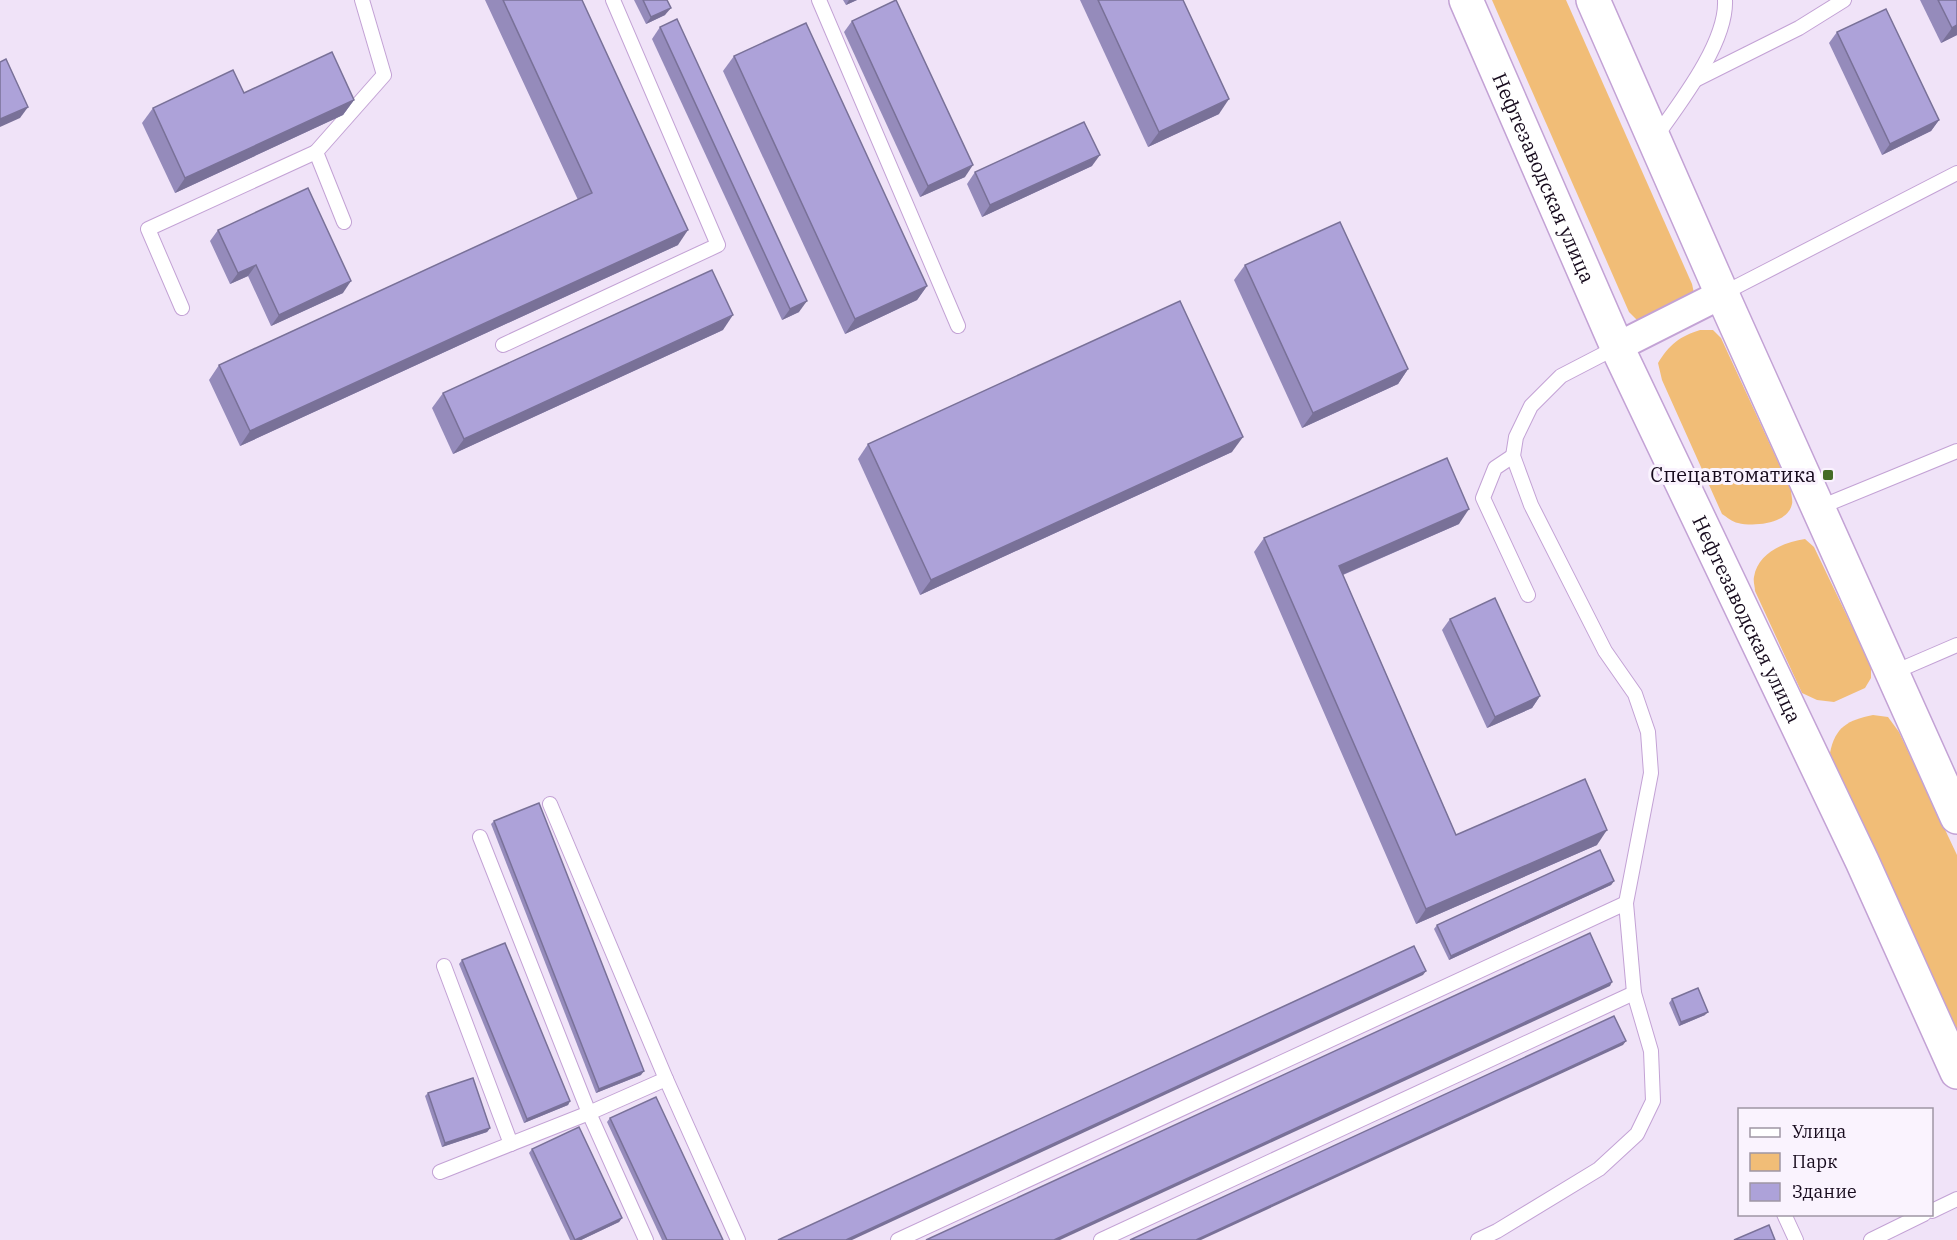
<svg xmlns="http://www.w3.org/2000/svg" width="1957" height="1240" font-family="'IBM Plex Serif',serif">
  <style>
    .green { fill: #f1bd77 }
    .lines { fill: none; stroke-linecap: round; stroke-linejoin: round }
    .lane-casing { stroke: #c3a2d5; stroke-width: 16 }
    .street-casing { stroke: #c3a2d5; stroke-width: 32 }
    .secondary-casing { stroke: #c3a2d5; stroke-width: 36 }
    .lane { stroke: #fff; stroke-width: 14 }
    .street { stroke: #fff; stroke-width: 28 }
    .secondary { stroke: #fff; stroke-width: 33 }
    .wall { fill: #958bbb }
    .shaded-wall { fill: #797198 }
    .building { fill: #ada2d9; stroke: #797198; stroke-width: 1.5 }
    .poi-dot { fill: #456c27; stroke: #faf3fe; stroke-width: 2 }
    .labels { text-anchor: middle; stroke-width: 6; stroke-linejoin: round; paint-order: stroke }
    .street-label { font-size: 20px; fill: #170b1d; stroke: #faf3fe }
    .poi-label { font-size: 20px; fill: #170b1d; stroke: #faf3fe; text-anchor: end }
  </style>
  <rect width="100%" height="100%" fill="#f0e3f8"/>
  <!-- green -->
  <g class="green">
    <polygon points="1492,0 1566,0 1692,284 1694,293 1640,323 1629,312"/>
    <path d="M 1700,330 L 1713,330 L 1721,338 L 1791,490 C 1791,494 1793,501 1792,504 C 1788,524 1754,527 1738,523 C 1732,522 1727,517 1722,514 L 1662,380 L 1658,363 C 1669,345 1680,336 1700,330 Z"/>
    <path d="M 1805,539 L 1814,547 L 1871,666 L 1871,678 L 1865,688 L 1834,702 L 1817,700 L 1802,693 L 1755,591 C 1755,587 1753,581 1754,577 C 1758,553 1784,542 1805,539 Z"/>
    <path d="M 1873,715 L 1888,717 L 1899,732 L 1957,855 L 1957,1038 L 1830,753 C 1835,727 1848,720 1873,715 Z"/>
  </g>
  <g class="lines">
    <!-- lane casing -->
    <g class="lane-casing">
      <g id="lane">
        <polyline points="819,0 958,326"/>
        <polyline points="1697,79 1799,28 1844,0"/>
        <path d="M 1655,138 C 1679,104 1727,43 1725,0"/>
        <polyline points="344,222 316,152 384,75 362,0"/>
        <polyline points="1722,294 1957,173"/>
        <polyline points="182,308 148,229 316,152"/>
        <polyline points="503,345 718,245 613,0"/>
        <polyline points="1513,456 1495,468 1483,498 1528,595"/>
        <polyline points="1818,508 1957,451"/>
        <polyline points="1892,673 1957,645"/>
        <polyline points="550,804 666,1079 738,1240"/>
        <polyline points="480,837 589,1113 646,1240"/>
        <polyline points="444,966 511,1144"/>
        <polyline points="440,1172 589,1113 666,1079"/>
        <polyline points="1932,1211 1957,1199"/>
        <polyline points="1784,1214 1796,1240"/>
        <polyline points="898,1240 1626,903"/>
        <polyline points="1101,1240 1634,993"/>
        <polyline points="1478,1240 1497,1231 1599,1169 1637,1134 1653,1101 1651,1051 1634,993 1626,903 1651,773 1648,732 1635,694 1605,651 1531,505 1513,456 1516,437 1531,406 1561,376 1617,347"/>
        <polyline points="1871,1240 1924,1214"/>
      </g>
    </g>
    <!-- street casing -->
    <g class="street-casing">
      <polyline id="street" points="1617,347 1722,294"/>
    </g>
    <!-- secondary casing -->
    <g class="secondary-casing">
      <g id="secondary">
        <path id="s1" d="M 1466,0 L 1617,347 L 1862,861 L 1957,1072"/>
        <polyline points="1593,0 1722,294 1957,817"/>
      </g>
    </g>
    <!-- lane -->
    <use href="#lane" class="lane"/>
    <!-- street -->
    <use href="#street" class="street"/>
    <!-- secondary -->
    <use href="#secondary" class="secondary"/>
  </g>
  <!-- wall -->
  <g class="wall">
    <polygon points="485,0 582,0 678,245 240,446 209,380 219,365 578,200"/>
    <polygon points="634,0 667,0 665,15 646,24"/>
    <polygon points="843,0 857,0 846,5"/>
    <polygon points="1080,0 1183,0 1219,114 1148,147"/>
    <polygon points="1920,0 1957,0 1957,35 1941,43"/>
    <polygon points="852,21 965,177 920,197 844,32"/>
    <polygon points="660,27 799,312 782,320 652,39"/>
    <polygon points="1837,32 1939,120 1931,131 1882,155 1829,43"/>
    <polygon points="734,56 927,286 917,300 845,334 723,71"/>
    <polygon points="244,93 354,100 343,115 175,193 142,123 153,108"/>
    <polygon points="1092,166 982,217 967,184 975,172"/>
    <polygon points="218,230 343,293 271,326 248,276 230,284 210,241"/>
    <polygon points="1245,265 1408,369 1398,384 1302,428 1234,280"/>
    <polygon points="723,330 453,454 432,408 443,393"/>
    <polygon points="868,444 1232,452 920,595 858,459"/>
    <polygon points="1459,524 1343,575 1456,835 1597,845 1416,924 1254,552 1264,538"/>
    <polygon points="1450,619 1540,696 1532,708 1487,728 1442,630"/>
    <polygon points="494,821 641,1075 596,1093 491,824"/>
    <polygon points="1614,881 1611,885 1449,960 1434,929 1437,925"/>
    <polygon points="462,960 570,1101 568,1105 524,1123 459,964"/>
    <polygon points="1672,999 1705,1015 1679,1026 1669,1003"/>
    <polygon points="428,1093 490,1128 487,1132 442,1147 425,1096"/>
    <polygon points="610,1118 723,1240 662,1240 607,1122"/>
    <polygon points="532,1149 622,1218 619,1222 581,1240 570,1240 529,1153"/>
  </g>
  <!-- shaded-wall -->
  <g class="shaded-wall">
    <polygon points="849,0 857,0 846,5"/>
    <polygon points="671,8 665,15 646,24 651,17"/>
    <polygon points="1957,25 1957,35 1941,43 1952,28"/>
    <polygon points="1229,99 1219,114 1148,147 1159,132"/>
    <polygon points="354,100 343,115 175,193 185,178"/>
    <polygon points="28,107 20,118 0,127 0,119"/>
    <polygon points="1939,120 1931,131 1882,155 1890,144"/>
    <polygon points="1100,155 1092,166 982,217 990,205"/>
    <polygon points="973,165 965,177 920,197 928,186"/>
    <polygon points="688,230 678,245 240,446 250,431"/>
    <polygon points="256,265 248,276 230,284 238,273"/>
    <polygon points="351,281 343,293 271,326 279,315"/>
    <polygon points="927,286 917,300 845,334 855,319"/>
    <polygon points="807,301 799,312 782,320 790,309"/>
    <polygon points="733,315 723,330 453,454 464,439"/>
    <polygon points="1408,369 1398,384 1302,428 1313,413"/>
    <polygon points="1243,437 1232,452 920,595 931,580"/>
    <polygon points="1469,509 1459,524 1328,581 1339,566"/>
    <polygon points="1540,696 1532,708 1487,728 1495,717"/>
    <polygon points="1607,830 1597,845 1416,924 1426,909"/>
    <polygon points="1614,881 1611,885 1449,960 1451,956"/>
    <polygon points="1426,971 1423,975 852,1240 846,1240"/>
    <polygon points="1612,982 1610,986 1060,1240 1054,1240"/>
    <polygon points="1708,1012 1705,1015 1679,1026 1681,1022"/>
    <polygon points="1626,1041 1623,1045 1201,1240 1196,1240"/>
    <polygon points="644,1071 641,1075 596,1093 599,1089"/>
    <polygon points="570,1101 568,1105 524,1123 527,1119"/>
    <polygon points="490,1128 487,1132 442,1147 445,1143"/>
    <polygon points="622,1218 619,1222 581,1240 575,1240"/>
  </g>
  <!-- building -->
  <g class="building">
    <polygon points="503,0 582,0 688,230 250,431 219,365 592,193"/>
    <polygon points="643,0 667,0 671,8 651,17"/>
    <polygon points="896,0 973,165 928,186 852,21"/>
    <polygon points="1098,0 1183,0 1229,99 1159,132"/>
    <polygon points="1938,0 1957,0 1957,25 1952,28"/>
    <polygon points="1886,9 1939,120 1890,144 1837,32"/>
    <polygon points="677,19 807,301 790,309 660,27"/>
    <polygon points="806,23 927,286 855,319 734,56"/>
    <polygon points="332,52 354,100 185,178 153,108 233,70 244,93"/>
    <polygon points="6,59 28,107 0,119 0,62"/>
    <polygon points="1084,122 1100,155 990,205 975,172"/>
    <polygon points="308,188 351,281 279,315 256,265 238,273 218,230"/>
    <polygon points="1340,222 1408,369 1313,413 1245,265"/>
    <polygon points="712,270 733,315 464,439 443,393"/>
    <polygon points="1180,301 1243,437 931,580 868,444"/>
    <polygon points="1447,458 1469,509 1339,566 1456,835 1585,779 1607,830 1426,909 1264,538"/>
    <polygon points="1495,598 1540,696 1495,717 1450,619"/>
    <polygon points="539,803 644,1071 599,1089 494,821"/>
    <polygon points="1600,850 1614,881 1451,956 1437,925"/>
    <polygon points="1590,933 1612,982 1054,1240 926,1240"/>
    <polygon points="505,943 570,1101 527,1119 462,960"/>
    <polygon points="1414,946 1426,971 846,1240 778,1240"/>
    <polygon points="1698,988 1708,1012 1681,1022 1672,999"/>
    <polygon points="1614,1016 1626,1041 1196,1240 1130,1240"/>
    <polygon points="473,1078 490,1128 445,1143 428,1093"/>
    <polygon points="656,1097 723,1240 667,1240 610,1118"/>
    <polygon points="579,1127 622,1218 575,1240 532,1149"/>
    <polygon points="1769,1225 1775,1240 1734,1240"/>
  </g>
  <!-- markers -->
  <rect class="poi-dot" x="1822" y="469" width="12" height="12" rx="3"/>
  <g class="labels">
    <!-- street labels -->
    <g class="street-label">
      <text dy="7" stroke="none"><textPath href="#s1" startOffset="194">Нефтезаводская улица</textPath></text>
      <text dy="7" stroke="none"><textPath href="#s1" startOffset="680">Нефтезаводская улица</textPath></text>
    </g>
    <!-- poi labels -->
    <g class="poi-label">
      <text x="1816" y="482">Спецавтоматика</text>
    </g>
  </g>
  <!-- legend -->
  <rect x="1738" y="1108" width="195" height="108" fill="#faf3fe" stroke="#9f96a4" stroke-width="1.5"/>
  <rect x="1750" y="1128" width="30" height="9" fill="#ffffff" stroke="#9f96a4" stroke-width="1.5"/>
  <text x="1792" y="1138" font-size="18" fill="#170b1d">Улица</text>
  <rect x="1750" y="1153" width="30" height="18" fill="#f1bd77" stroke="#9f96a4" stroke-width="1.5"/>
  <text x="1792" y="1168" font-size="18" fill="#170b1d">Парк</text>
  <rect x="1750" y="1183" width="30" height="18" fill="#ada2d9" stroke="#9f96a4" stroke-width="1.5"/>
  <text x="1792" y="1198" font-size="18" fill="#170b1d">Здание</text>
</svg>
